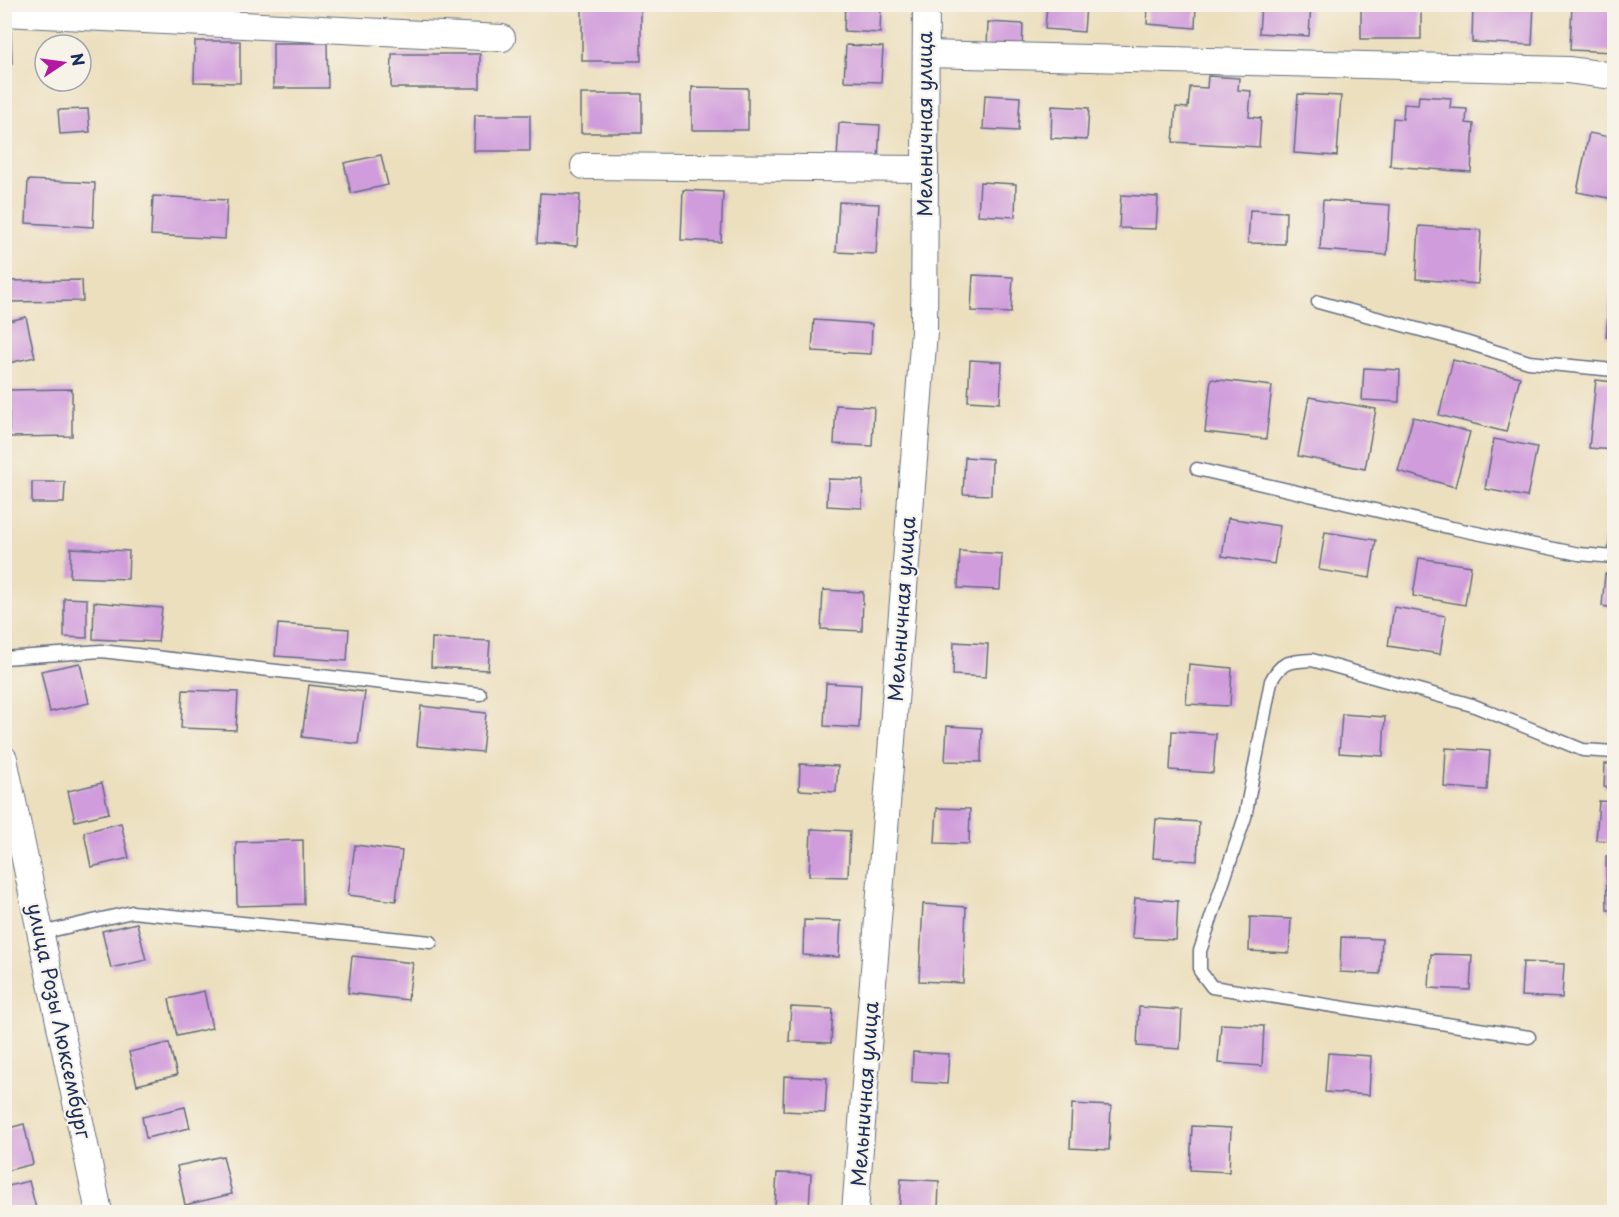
<svg xmlns="http://www.w3.org/2000/svg" width="1619" height="1217" font-family="'Playpen Sans',sans-serif">
  <style>
    .building { fill: #d09cdc }
    .lines { fill: none; stroke-linecap: round; stroke-linejoin: round }
    .lane-casing { stroke: #646d80; stroke-width: 15 }
    .street-casing { stroke: #646d80; stroke-width: 28 }
    .lane { stroke: #fff; stroke-width: 12 }
    .street { stroke: #fff; stroke-width: 26 }
    .labels { text-anchor: middle; stroke-width: 4.5; stroke-linejoin: round; paint-order: stroke }
    .street-label { font-size: 20px; fill: #1b2f5e; stroke: #f7f3e8 }
  </style>
  <rect width="100%" height="100%" fill="#f7f3e8"/>
  <filter id="ink" filterUnits="userSpaceOnUse"><feTurbulence type="fractalNoise" baseFrequency=".0167" numOctaves="2"/><feDisplacementMap in="SourceGraphic" scale="12" xChannelSelector="R" yChannelSelector="G"/><feConvolveMatrix kernelMatrix="1 2 1 2 8 2 1 2 1" color-interpolation-filters="sRGB"/></filter>
  <filter id="wash" filterUnits="userSpaceOnUse"><feTurbulence type="fractalNoise" baseFrequency=".008" numOctaves="4" result="noise"/><feDisplacementMap in="SourceGraphic" scale="24" xChannelSelector="R" yChannelSelector="G"/><feGaussianBlur stdDeviation="1.35" result="paint"/><feColorMatrix in="noise" values="0 0 0 0 0 0 0 0 0 0 0 0 0 0 0 0 0 1.4 0 .05"/><feComposite in="paint" operator="in"/></filter>
  <g filter="url(#wash)">
    <rect width="100%" height="100%" fill="#ecdfbe"/>
    <g id="blocks">
      <!-- building -->
      <g class="building">
        <rect x="582" y="4" width="59" height="57"/>
        <polygon points="845,4 881,4 880,33 844,31"/>
        <polygon points="1148,4 1196,4 1195,28 1147,24"/>
        <polygon points="1261,4 1311,4 1309,36 1259,33"/>
        <rect x="1361" y="4" width="60" height="35"/>
        <polygon points="1473,4 1534,4 1532,45 1472,42"/>
        <polygon points="1572,4 1614,6 1614,52 1570,50"/>
        <polygon points="1047,5 1086,5 1084,32 1045,29"/>
        <polygon points="988,22 1023,24 1022,50 987,48"/>
        <polygon points="11,31 12,63 4,63 4,32"/>
        <polygon points="195,41 240,41 240,83 194,82"/>
        <polygon points="273,43 327,43 328,88 273,88"/>
        <polygon points="846,45 883,47 881,82 844,81"/>
        <polygon points="392,54 480,54 480,88 391,88"/>
        <polygon points="1208,76 1239,78 1238,90 1251,91 1249,117 1261,118 1259,147 1173,142 1176,107 1188,108 1190,87 1207,88"/>
        <polygon points="692,87 748,88 748,130 692,130"/>
        <rect x="581" y="94" width="61" height="39"/>
        <polygon points="1298,94 1341,96 1337,156 1294,153"/>
        <polygon points="985,95 1020,97 1018,131 983,129"/>
        <polygon points="1419,96 1451,98 1450,108 1467,109 1466,123 1474,124 1471,172 1390,166 1393,118 1403,119 1404,104 1418,105"/>
        <polygon points="1052,106 1089,108 1087,140 1051,138"/>
        <polygon points="88,109 90,132 60,134 58,110"/>
        <polygon points="475,115 530,115 530,151 474,151"/>
        <polygon points="839,123 880,125 878,161 837,159"/>
        <polygon points="1589,133 1614,138 1614,199 1577,192"/>
        <polygon points="381,155 388,185 351,193 344,163"/>
        <polygon points="28,180 95,183 93,227 26,223"/>
        <polygon points="980,182 1016,184 1015,217 978,215"/>
        <polygon points="683,190 723,192 721,242 681,240"/>
        <polygon points="540,193 580,195 577,246 537,243"/>
        <polygon points="1121,195 1158,197 1156,229 1119,228"/>
        <polygon points="153,196 227,200 225,239 151,235"/>
        <polygon points="1323,200 1390,205 1387,255 1320,250"/>
        <polygon points="839,202 879,204 876,254 836,252"/>
        <polygon points="1250,210 1286,212 1285,244 1248,243"/>
        <polygon points="4,217 11,242 4,244"/>
        <polygon points="1419,226 1481,230 1478,284 1416,279"/>
        <polygon points="973,275 1013,277 1011,313 971,311"/>
        <polygon points="82,280 83,301 5,302 5,281"/>
        <polygon points="1610,295 1614,295 1614,338 1606,337"/>
        <polygon points="26,317 35,357 4,364 4,322"/>
        <polygon points="814,320 872,324 871,354 812,351"/>
        <polygon points="970,360 1002,362 1000,403 968,401"/>
        <polygon points="1453,360 1520,377 1506,432 1439,415"/>
        <polygon points="1364,368 1400,370 1399,402 1362,400"/>
        <polygon points="1211,379 1272,386 1266,439 1205,432"/>
        <polygon points="1596,380 1614,382 1614,450 1589,448"/>
        <polygon points="72,389 72,436 9,437 9,390"/>
        <polygon points="1309,397 1376,409 1365,469 1298,456"/>
        <polygon points="836,405 874,407 872,446 834,444"/>
        <polygon points="1413,417 1470,432 1455,487 1398,471"/>
        <polygon points="1494,439 1537,447 1527,497 1485,489"/>
        <polygon points="965,457 992,459 991,495 963,494"/>
        <polygon points="828,479 863,480 862,508 827,506"/>
        <polygon points="32,482 65,482 64,503 32,503"/>
        <polygon points="1611,517 1614,517 1614,552 1608,552"/>
        <polygon points="1228,518 1280,526 1274,564 1222,556"/>
        <polygon points="1325,532 1376,540 1370,578 1319,570"/>
        <polygon points="71,548 129,551 128,579 70,577"/>
        <polygon points="960,551 1002,554 1000,590 958,588"/>
        <polygon points="1419,558 1471,566 1465,605 1413,596"/>
        <polygon points="1605,574 1614,575 1614,608 1602,606"/>
        <polygon points="823,590 863,592 862,631 821,629"/>
        <polygon points="64,598 87,599 87,638 64,637"/>
        <polygon points="94,602 162,608 158,642 93,639"/>
        <polygon points="1394,607 1446,616 1440,654 1388,646"/>
        <polygon points="278,624 349,629 347,661 275,656"/>
        <polygon points="432,638 490,641 488,670 431,667"/>
        <polygon points="954,642 988,644 986,677 953,675"/>
        <polygon points="80,663 89,703 50,712 41,671"/>
        <polygon points="1189,664 1232,668 1230,706 1186,704"/>
        <polygon points="826,683 861,685 859,728 824,726"/>
        <polygon points="309,685 365,692 358,744 302,737"/>
        <polygon points="183,690 238,692 236,730 181,728"/>
        <polygon points="421,706 486,713 482,752 417,746"/>
        <polygon points="1342,714 1385,717 1383,756 1339,753"/>
        <polygon points="947,726 982,728 981,762 945,761"/>
        <polygon points="1172,731 1216,734 1213,773 1170,770"/>
        <polygon points="1446,748 1490,751 1487,790 1444,787"/>
        <polygon points="800,764 838,766 836,792 799,790"/>
        <polygon points="1605,764 1614,764 1614,788 1604,787"/>
        <polygon points="102,783 109,813 75,821 68,791"/>
        <polygon points="1599,801 1614,802 1614,841 1596,840"/>
        <polygon points="937,808 970,809 969,844 935,843"/>
        <polygon points="1156,819 1199,822 1197,861 1153,858"/>
        <polygon points="121,823 129,858 91,867 84,832"/>
        <polygon points="811,829 850,831 848,877 809,876"/>
        <polygon points="303,840 304,904 237,906 236,842"/>
        <polygon points="355,845 402,851 396,901 348,895"/>
        <polygon points="1614,855 1614,910 1607,910 1606,856"/>
        <polygon points="1135,898 1178,901 1176,940 1132,938"/>
        <polygon points="923,904 966,907 963,983 919,981"/>
        <polygon points="1250,917 1291,919 1289,953 1249,951"/>
        <polygon points="804,920 841,921 839,957 803,955"/>
        <polygon points="137,923 146,960 111,968 102,931"/>
        <polygon points="1341,937 1382,939 1380,974 1340,972"/>
        <polygon points="1431,954 1472,955 1470,990 1429,988"/>
        <polygon points="352,956 413,963 408,1000 348,993"/>
        <polygon points="1523,962 1564,964 1562,998 1521,996"/>
        <polygon points="204,991 212,1028 177,1036 169,999"/>
        <polygon points="791,1007 833,1009 831,1043 789,1041"/>
        <polygon points="1139,1007 1182,1010 1180,1049 1137,1046"/>
        <polygon points="1221,1024 1264,1026 1262,1066 1218,1063"/>
        <polygon points="169,1043 177,1075 137,1085 129,1052"/>
        <polygon points="913,1052 949,1054 947,1084 912,1082"/>
        <polygon points="1328,1053 1371,1056 1369,1095 1325,1092"/>
        <polygon points="784,1076 827,1078 825,1113 783,1111"/>
        <polygon points="1072,1104 1111,1106 1109,1150 1070,1148"/>
        <polygon points="185,1107 190,1128 146,1138 142,1117"/>
        <polygon points="24,1124 33,1164 5,1171 5,1129"/>
        <polygon points="1192,1126 1231,1128 1229,1172 1190,1170"/>
        <polygon points="223,1156 232,1194 185,1205 177,1166"/>
        <polygon points="777,1173 811,1174 809,1208 775,1206"/>
        <polygon points="901,1179 939,1181 938,1212 899,1212"/>
        <polygon points="29,1181 37,1212 4,1212 4,1187"/>
      </g>
    </g>
  </g>
  <g filter="url(#ink)">
    <use href="#blocks" fill-opacity="0" stroke="#646d80" stroke-width="1.5"/>
    <g class="lines">
      <!-- lane casing -->
      <g class="lane-casing">
        <g id="lane">
          <polyline points="1318,302 1465,342 1529,362 1614,370"/>
          <polyline points="1197,469 1452,528 1579,554 1614,557"/>
          <polyline points="4,658 101,651 480,694"/>
          <polyline points="41,933 132,912 431,942"/>
          <path d="M 1529,1037 L 1212,987 L 1200,971 L 1200,951 L 1245,817 L 1271,681 C 1282,660 1290,662 1312,660 L 1472,705 L 1583,750 L 1614,752"/>
        </g>
      </g>
      <!-- street casing -->
      <g class="street-casing">
        <g id="street">
          <polyline points="4,13 502,38"/>
          <polyline points="926,54 1568,70 1614,76"/>
          <polyline points="584,166 925,169"/>
          <polyline points="4,759 99,1212"/>
          <polyline points="855,1212 924,332 926,4"/>
        </g>
      </g>
      <!-- lane -->
      <use href="#lane" class="lane"/>
      <!-- street -->
      <use href="#street" class="street"/>
    </g>
  </g>
  <g class="labels">
    <!-- street labels -->
    <g class="street-label">
      <text transform="translate(925 124) rotate(-90)" y="7">Мельничная улица</text>
      <text transform="translate(902 609) rotate(-86)" y="7">Мельничная улица</text>
      <text transform="translate(59 1021) rotate(78)" y="7">улица Розы Люксембург</text>
      <text transform="translate(865 1094) rotate(-86)" y="7">Мельничная улица</text>
    </g>
  </g>
  <!-- margin -->
  <rect width="1619" height="1217" fill="none" stroke="#f7f3e8" stroke-width="24"/>
  <!-- north arrow -->
  <g transform="translate(63 63) rotate(77)"><circle r="28" fill="#f7f3e8" stroke="#9fa5b1" stroke-width="1.5"/>
  <path d="M0-4.5L10 22L0 15L-10 22Z" fill="#b5179e"/>
  <text y="-9" font-size="16" font-weight="bold" text-anchor="middle" fill="#1b2f5e">N</text>
  </g>
</svg>
